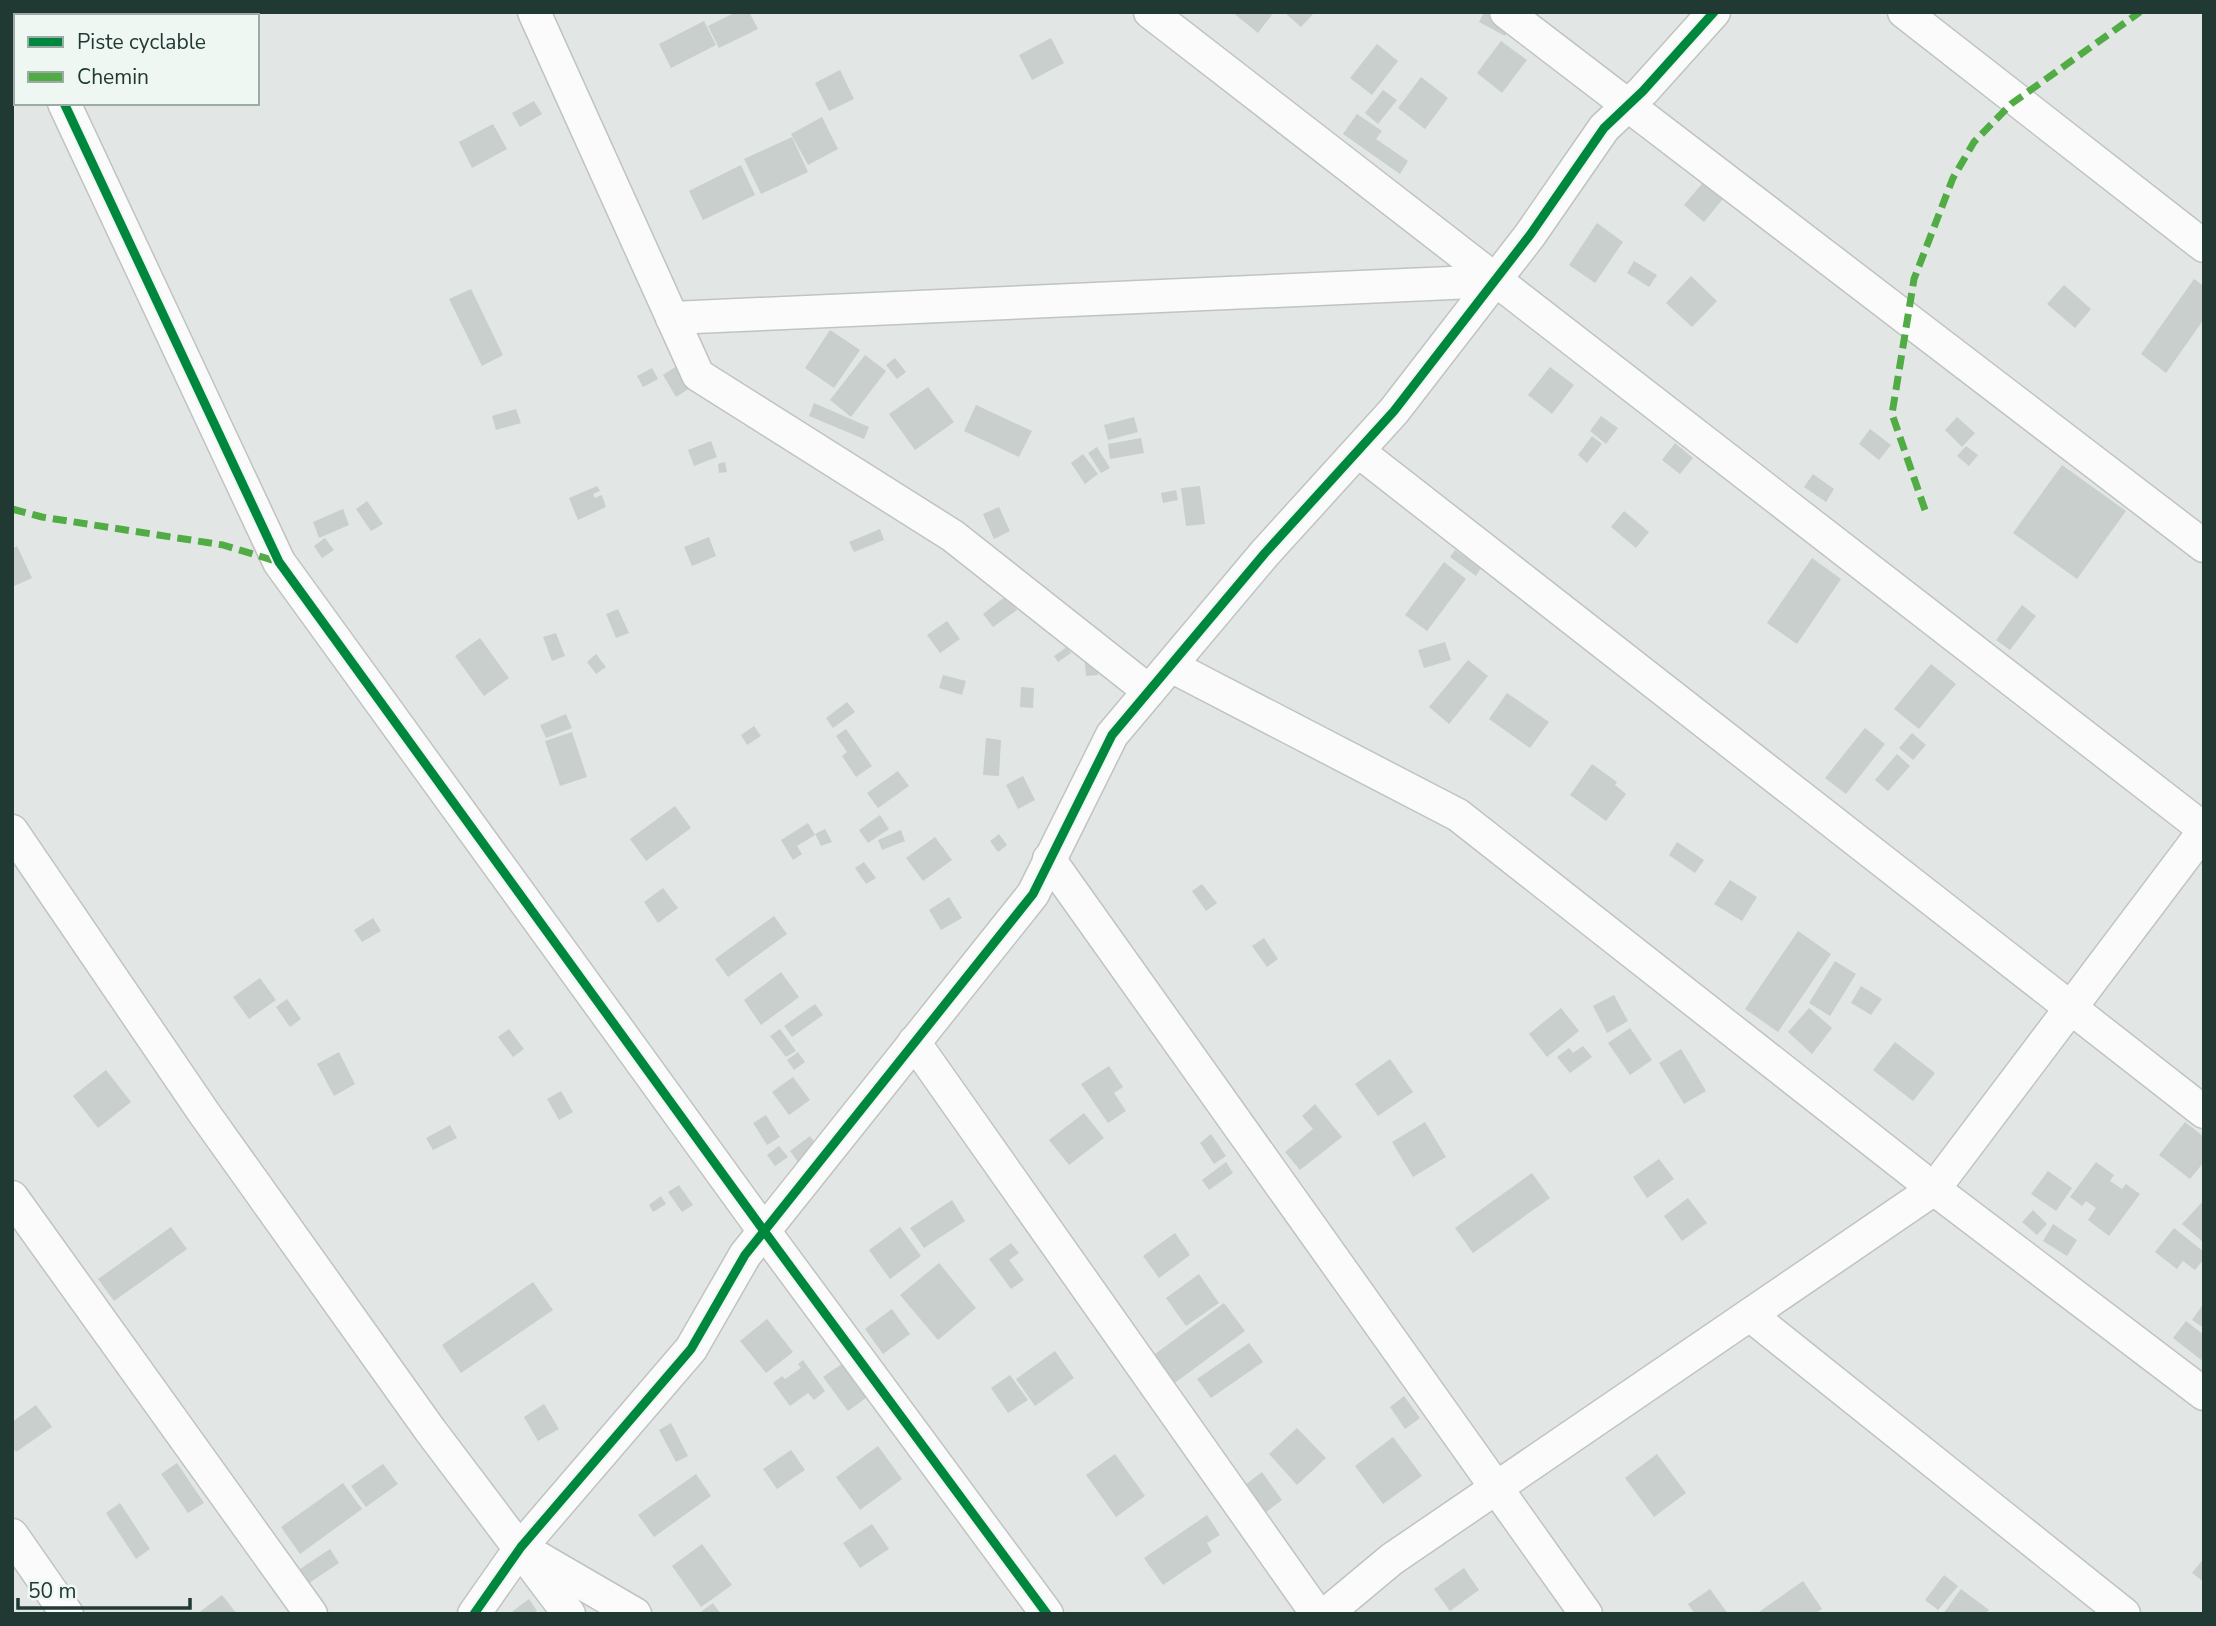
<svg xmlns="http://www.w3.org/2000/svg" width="2216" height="1626" font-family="'Nunito Sans',sans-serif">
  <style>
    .building { fill: #c9cfcc }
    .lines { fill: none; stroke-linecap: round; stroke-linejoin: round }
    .minor-casing { stroke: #bfc4c2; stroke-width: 35 }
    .minor { stroke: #fbfbfb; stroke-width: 32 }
    .quiet { stroke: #52ac45; stroke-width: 7; stroke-dasharray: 14 7; stroke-linecap: butt }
    .cycleway-casing { stroke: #eff7f3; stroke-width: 13 }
    .cycleway { stroke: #00873e; stroke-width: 9 }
  </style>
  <rect width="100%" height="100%" fill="#e2e7e5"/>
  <!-- building -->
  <g class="building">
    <polygon points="736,12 749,12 758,29 719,48 708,26"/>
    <polygon points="1232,12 1274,12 1258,33"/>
    <polygon points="1284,12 1315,12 1301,27"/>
    <polygon points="1484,12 1493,12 1512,23 1505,36 1479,22"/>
    <polygon points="704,21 716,45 671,68 659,44"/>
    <polygon points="1051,38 1064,63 1032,80 1019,55"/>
    <polygon points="1501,41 1527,60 1502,93 1477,73"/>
    <polygon points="1377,44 1398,61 1372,95 1350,78"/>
    <polygon points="840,70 854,99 829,111 815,83"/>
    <polygon points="1421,77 1448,98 1425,129 1398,108"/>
    <polygon points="1383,90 1397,100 1378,124 1365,113"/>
    <polygon points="534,101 542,114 520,127 512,113"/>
    <polygon points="1357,114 1382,131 1376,139 1408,161 1400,174 1343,134"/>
    <polygon points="822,117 838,149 808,165 791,134"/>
    <polygon points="493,124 507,149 472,168 459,142"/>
    <polygon points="792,137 808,172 761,194 744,159"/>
    <polygon points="741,165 755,195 703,220 689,191"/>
    <polygon points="1706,179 1726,195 1704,222 1684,205"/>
    <polygon points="1597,223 1623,242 1595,283 1569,265"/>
    <polygon points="1634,261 1657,275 1649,287 1627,273"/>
    <polygon points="1691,276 1717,301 1692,327 1666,303"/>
    <polygon points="2194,279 2204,286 2204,319 2166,373 2141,354"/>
    <polygon points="2064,285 2091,309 2075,328 2047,304"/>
    <polygon points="471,289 503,355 482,366 449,299"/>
    <polygon points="830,330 860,350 834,388 805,368"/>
    <polygon points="865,355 886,371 851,417 830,400"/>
    <polygon points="895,358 906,372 897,379 886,365"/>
    <polygon points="677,366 690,388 676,397 663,375"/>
    <polygon points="1550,367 1574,385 1552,414 1528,395"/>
    <polygon points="652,368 658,379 643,387 637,376"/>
    <polygon points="928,387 954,422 915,450 889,414"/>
    <polygon points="814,403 869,427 864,439 809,416"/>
    <polygon points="976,405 1032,431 1019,457 964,431"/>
    <polygon points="516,409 521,423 496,430 492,416"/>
    <polygon points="1601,416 1618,428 1606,444 1590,431"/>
    <polygon points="1134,417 1138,432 1108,440 1104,425"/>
    <polygon points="1957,417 1975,433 1962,447 1945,430"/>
    <polygon points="1870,429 1891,445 1879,460 1859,444"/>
    <polygon points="1592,436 1602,444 1587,463 1578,455"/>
    <polygon points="1141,438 1144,453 1110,459 1108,444"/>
    <polygon points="711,441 717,457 694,466 688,450"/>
    <polygon points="1675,443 1693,458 1680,474 1662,460"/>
    <polygon points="1966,446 1978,455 1969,466 1957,456"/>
    <polygon points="1097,447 1110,468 1101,473 1088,453"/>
    <polygon points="1083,454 1098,474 1085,484 1071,463"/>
    <polygon points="725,462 727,472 719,473 718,464"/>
    <polygon points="2062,465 2126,511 2077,579 2013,533"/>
    <polygon points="1813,474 1834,489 1826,502 1804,487"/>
    <polygon points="597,486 600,491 593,494 595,498 602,495 606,507 578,520 569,498"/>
    <polygon points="1200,486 1205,524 1186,526 1181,488"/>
    <polygon points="1176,490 1178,500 1163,503 1161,493"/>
    <polygon points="367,501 383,524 371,531 356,509"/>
    <polygon points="999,507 1010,531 994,539 983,514"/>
    <polygon points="343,509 349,525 319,538 313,522"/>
    <polygon points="1624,511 1649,532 1636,548 1611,527"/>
    <polygon points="880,529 884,540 854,552 849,542"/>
    <polygon points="709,537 716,556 692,566 684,547"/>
    <polygon points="325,538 334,550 322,558 314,546"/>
    <polygon points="17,546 32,578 12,587 12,549"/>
    <polygon points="1455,550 1481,568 1476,576 1450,557"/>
    <polygon points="1812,558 1841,579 1797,644 1767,623"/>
    <polygon points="1444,562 1466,579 1427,631 1405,615"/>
    <polygon points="1006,596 1017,610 993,627 983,614"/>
    <polygon points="2022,605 2036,616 2010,650 1996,640"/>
    <polygon points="618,609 629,633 616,638 606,614"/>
    <polygon points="947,621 960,639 940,653 927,635"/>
    <polygon points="556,633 565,656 552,661 543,637"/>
    <polygon points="480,638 509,678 484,696 455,656"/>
    <polygon points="1445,642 1451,660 1424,668 1418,650"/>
    <polygon points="1067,647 1071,653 1058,662 1054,656"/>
    <polygon points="1095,652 1098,675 1086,676 1084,653"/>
    <polygon points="596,654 606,667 596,674 587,662"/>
    <polygon points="1468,660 1488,676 1449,724 1429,707"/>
    <polygon points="1931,664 1956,684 1919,729 1894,709"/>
    <polygon points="943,675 966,681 962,695 939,688"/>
    <polygon points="1021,687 1034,688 1033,708 1020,707"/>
    <polygon points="1507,693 1549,722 1530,748 1489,719"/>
    <polygon points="847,702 855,712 833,728 826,718"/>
    <polygon points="566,714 572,728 546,738 540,725"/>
    <polygon points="754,726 761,736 747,745 741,735"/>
    <polygon points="1865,728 1885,744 1846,794 1825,778"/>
    <polygon points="846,729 872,766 856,777 842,756 847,752 836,736"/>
    <polygon points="572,732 587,777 560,786 545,741"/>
    <polygon points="1912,733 1926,745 1913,760 1899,748"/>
    <polygon points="986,738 1001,740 999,776 983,775"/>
    <polygon points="1897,754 1910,766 1888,791 1875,780"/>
    <polygon points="1592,764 1617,782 1615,785 1626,794 1606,821 1570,795"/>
    <polygon points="898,771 909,786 878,808 867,793"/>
    <polygon points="1023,776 1035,800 1018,809 1006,785"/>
    <polygon points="675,806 691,828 646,861 630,839"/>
    <polygon points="880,815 889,829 868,843 859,830"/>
    <polygon points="808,823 815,835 797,846 802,854 793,860 781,840"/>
    <polygon points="825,829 832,842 821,846 815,834"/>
    <polygon points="901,830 905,841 882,850 878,840"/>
    <polygon points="999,834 1007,845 998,852 990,841"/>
    <polygon points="935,837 952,860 923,881 906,858"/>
    <polygon points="1677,842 1704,860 1695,873 1669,855"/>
    <polygon points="864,862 876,878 866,884 855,868"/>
    <polygon points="1730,880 1757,897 1742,921 1714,904"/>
    <polygon points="1202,884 1217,903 1206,911 1192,891"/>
    <polygon points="663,888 678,908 658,923 644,902"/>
    <polygon points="949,897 962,918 941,930 929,910"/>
    <polygon points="774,916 787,934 728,977 715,959"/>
    <polygon points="373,918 381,931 362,942 354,930"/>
    <polygon points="1798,931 1831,954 1778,1032 1745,1009"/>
    <polygon points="1264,938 1278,959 1267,967 1252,946"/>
    <polygon points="1835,961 1856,974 1830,1016 1809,1003"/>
    <polygon points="781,972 799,997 761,1025 744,1000"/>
    <polygon points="260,978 276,1000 249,1019 233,997"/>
    <polygon points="1861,986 1882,999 1871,1015 1851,1003"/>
    <polygon points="1614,995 1628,1021 1607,1033 1593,1006"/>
    <polygon points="287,999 301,1019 290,1027 276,1007"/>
    <polygon points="815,1004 823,1015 792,1037 784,1026"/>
    <polygon points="1561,1008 1579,1031 1547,1057 1529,1034"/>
    <polygon points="1809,1008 1832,1028 1812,1054 1788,1032"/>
    <polygon points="1630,1028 1652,1060 1630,1075 1608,1043"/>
    <polygon points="509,1029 524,1049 513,1057 498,1037"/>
    <polygon points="780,1029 796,1051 786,1057 770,1036"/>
    <polygon points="1895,1042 1935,1073 1913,1101 1873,1070"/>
    <polygon points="1583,1046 1592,1057 1570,1073 1557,1057 1569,1048 1573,1053"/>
    <polygon points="1681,1049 1706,1091 1684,1104 1659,1063"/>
    <polygon points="339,1052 355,1084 334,1096 317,1064"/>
    <polygon points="798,1052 805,1062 794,1070 787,1060"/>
    <polygon points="1390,1059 1413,1092 1378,1116 1355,1084"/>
    <polygon points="1109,1066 1123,1087 1114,1093 1126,1111 1108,1123 1081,1084"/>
    <polygon points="106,1070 131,1102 98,1128 73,1096"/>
    <polygon points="793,1077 810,1100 789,1115 772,1092"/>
    <polygon points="561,1091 573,1112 559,1120 547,1099"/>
    <polygon points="1315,1104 1342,1137 1300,1170 1285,1152 1313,1129 1302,1116"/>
    <polygon points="1084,1113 1104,1138 1069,1165 1049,1140"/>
    <polygon points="766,1115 780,1137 767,1145 753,1123"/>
    <polygon points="1425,1122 1446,1157 1413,1177 1392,1142"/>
    <polygon points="2185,1122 2204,1137 2204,1162 2190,1179 2159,1155"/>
    <polygon points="450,1125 457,1138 433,1150 426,1138"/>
    <polygon points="1211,1134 1226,1156 1214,1164 1200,1143"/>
    <polygon points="810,1136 832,1166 812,1181 790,1151"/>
    <polygon points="779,1146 788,1157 775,1166 767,1155"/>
    <polygon points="1659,1159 1674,1179 1647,1198 1633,1177"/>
    <polygon points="1226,1162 1233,1173 1209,1190 1202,1180"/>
    <polygon points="2096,1162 2114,1175 2110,1181 2122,1189 2126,1184 2140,1194 2109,1236 2088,1220 2096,1208 2086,1201 2082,1206 2070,1197"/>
    <polygon points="2048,1171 2072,1188 2056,1211 2031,1194"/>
    <polygon points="1532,1173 1550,1198 1473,1253 1455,1228"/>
    <polygon points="679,1185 693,1205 682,1212 668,1192"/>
    <polygon points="661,1196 666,1204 653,1212 649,1205"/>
    <polygon points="1688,1198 1707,1223 1682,1241 1664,1216"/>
    <polygon points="952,1200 965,1221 924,1248 910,1228"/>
    <polygon points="2204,1200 2204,1243 2182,1224"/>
    <polygon points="2033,1210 2047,1224 2037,1235 2022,1222"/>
    <polygon points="2053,1224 2077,1240 2067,1256 2043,1241"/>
    <polygon points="171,1227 187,1249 114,1301 98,1279"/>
    <polygon points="900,1227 921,1256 890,1279 869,1250"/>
    <polygon points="2174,1228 2204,1252 2204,1259 2195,1270 2183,1261 2177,1269 2155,1252"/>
    <polygon points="1175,1233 1190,1255 1159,1278 1143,1256"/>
    <polygon points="1011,1243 1019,1253 1009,1260 1024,1280 1011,1289 989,1259"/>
    <polygon points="939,1263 976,1308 938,1340 900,1295"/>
    <polygon points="1199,1274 1219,1303 1186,1326 1166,1298"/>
    <polygon points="533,1282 553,1310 461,1373 442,1345"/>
    <polygon points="1224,1303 1245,1331 1172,1385 1151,1357"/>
    <polygon points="2204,1303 2204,1328 2192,1320"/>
    <polygon points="892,1309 910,1334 883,1354 865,1329"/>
    <polygon points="767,1319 793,1352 766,1373 740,1341"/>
    <polygon points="2186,1321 2204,1335 2204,1362 2173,1338"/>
    <polygon points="1249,1343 1263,1362 1211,1398 1197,1379"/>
    <polygon points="1055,1351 1074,1378 1035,1406 1016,1379"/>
    <polygon points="803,1360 825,1391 814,1400 808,1393 790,1406 773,1383 782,1376 785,1379 801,1368 798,1364"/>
    <polygon points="846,1361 870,1395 848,1411 823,1377"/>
    <polygon points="1010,1375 1028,1400 1008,1413 991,1388"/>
    <polygon points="1404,1396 1420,1418 1405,1429 1390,1407"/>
    <polygon points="544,1404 559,1429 538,1441 524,1417"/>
    <polygon points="36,1405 52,1427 16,1452 12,1447 12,1422"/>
    <polygon points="671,1423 688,1456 676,1462 659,1430"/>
    <polygon points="1297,1428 1326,1458 1297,1485 1269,1454"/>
    <polygon points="1393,1437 1422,1476 1383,1504 1355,1466"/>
    <polygon points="878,1446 902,1479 860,1510 836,1477"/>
    <polygon points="791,1450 805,1470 777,1489 763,1469"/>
    <polygon points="1115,1454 1145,1496 1116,1517 1086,1475"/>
    <polygon points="1657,1454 1686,1493 1654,1517 1625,1478"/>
    <polygon points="177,1463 204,1503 188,1513 161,1474"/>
    <polygon points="383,1464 398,1484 366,1507 351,1486"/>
    <polygon points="1262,1472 1282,1500 1257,1519 1237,1491"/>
    <polygon points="696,1474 711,1496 654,1537 638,1515"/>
    <polygon points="343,1483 362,1509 300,1554 281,1527"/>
    <polygon points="120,1503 150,1549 136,1559 106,1513"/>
    <polygon points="1207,1515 1220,1535 1207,1543 1212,1552 1163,1585 1144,1558"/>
    <polygon points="872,1524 889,1549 860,1568 843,1543"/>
    <polygon points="702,1544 732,1585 701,1607 672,1566"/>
    <polygon points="330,1549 339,1563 306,1585 297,1571"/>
    <polygon points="2204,1558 2204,1582 2192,1573"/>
    <polygon points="1464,1568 1479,1590 1450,1611 1434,1589"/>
    <polygon points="1944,1575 1958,1586 1938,1610 1925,1600"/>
    <polygon points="1803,1581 1822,1609 1814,1614 1756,1614"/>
    <polygon points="1710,1589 1728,1614 1695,1614 1688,1604"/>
    <polygon points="1961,1589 1989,1610 1985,1614 1943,1614"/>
    <polygon points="222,1595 237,1614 197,1614"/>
    <polygon points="529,1599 537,1611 533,1614 509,1614"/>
    <polygon points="713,1603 720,1613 703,1614 702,1611"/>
  </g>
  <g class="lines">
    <!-- minor casing -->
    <g class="minor-casing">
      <g id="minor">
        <polyline points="22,12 23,16"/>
        <polyline points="534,12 698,375 953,536 1149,691"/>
        <polyline points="1150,12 2204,829"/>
        <polyline points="1506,12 2204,546"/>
        <polyline points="1904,12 2204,246"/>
        <polyline points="64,103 279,562 764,1231 1047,1614"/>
        <polyline points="672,318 1495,281"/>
        <polyline points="1358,451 2204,1112"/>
        <polyline points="1171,666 1458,815 1934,1189 2204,1394"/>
        <polyline points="12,831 204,1113 430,1430 569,1614"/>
        <polyline points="1049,859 1586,1614"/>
        <polyline points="914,1042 1317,1614"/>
        <polyline points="12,1197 311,1614"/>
        <polyline points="1750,1315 2124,1614"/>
        <polyline points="12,1535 67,1614"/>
        <polyline points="530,1553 635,1614"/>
        <polyline points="474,1614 521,1547 691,1349 745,1255 1033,894 1112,735 1265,553 1394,411 1530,235 1604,128 1643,91 1714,12"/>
        <polyline points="1326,1614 1392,1559 1934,1189 2204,831"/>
      </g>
    </g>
    <!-- minor -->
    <use href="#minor" class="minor"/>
    <!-- quiet -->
    <g class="quiet">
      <polyline points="12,509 42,517 223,545 279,562"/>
      <polyline points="1925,510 1892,414 1914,279 1953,178 1974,142 2011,104 2140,12"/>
    </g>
    <!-- cycleway casing -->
    <g class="cycleway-casing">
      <g id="cycleway">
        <polyline points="64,103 279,562 764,1231 1047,1614"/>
        <polyline points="474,1614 521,1547 691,1349 745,1255 1033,894 1112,735 1265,553 1394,411 1530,235 1604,128 1643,91 1714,12"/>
      </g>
    </g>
    <!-- cycleway -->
    <use href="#cycleway" class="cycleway"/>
  </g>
  <!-- border -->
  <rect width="2216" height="1626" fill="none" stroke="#203a33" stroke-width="28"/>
  <!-- legend -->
  <rect x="14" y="14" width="245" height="91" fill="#eff7f3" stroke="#9caba6" stroke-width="2"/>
  <rect x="28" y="37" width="35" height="10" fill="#00873e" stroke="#9caba6" stroke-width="2"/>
  <text x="77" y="49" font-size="21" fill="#203a33">Piste cyclable</text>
  <rect x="28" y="72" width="35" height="10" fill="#52ac45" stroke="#9caba6" stroke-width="2"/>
  <text x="77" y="84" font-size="21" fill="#203a33">Chemin</text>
  <!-- scale -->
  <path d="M18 1598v10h172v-10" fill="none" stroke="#203a33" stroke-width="3.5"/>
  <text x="28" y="1598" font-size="21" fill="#203a33" stroke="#eff7f3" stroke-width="5" paint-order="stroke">50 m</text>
</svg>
